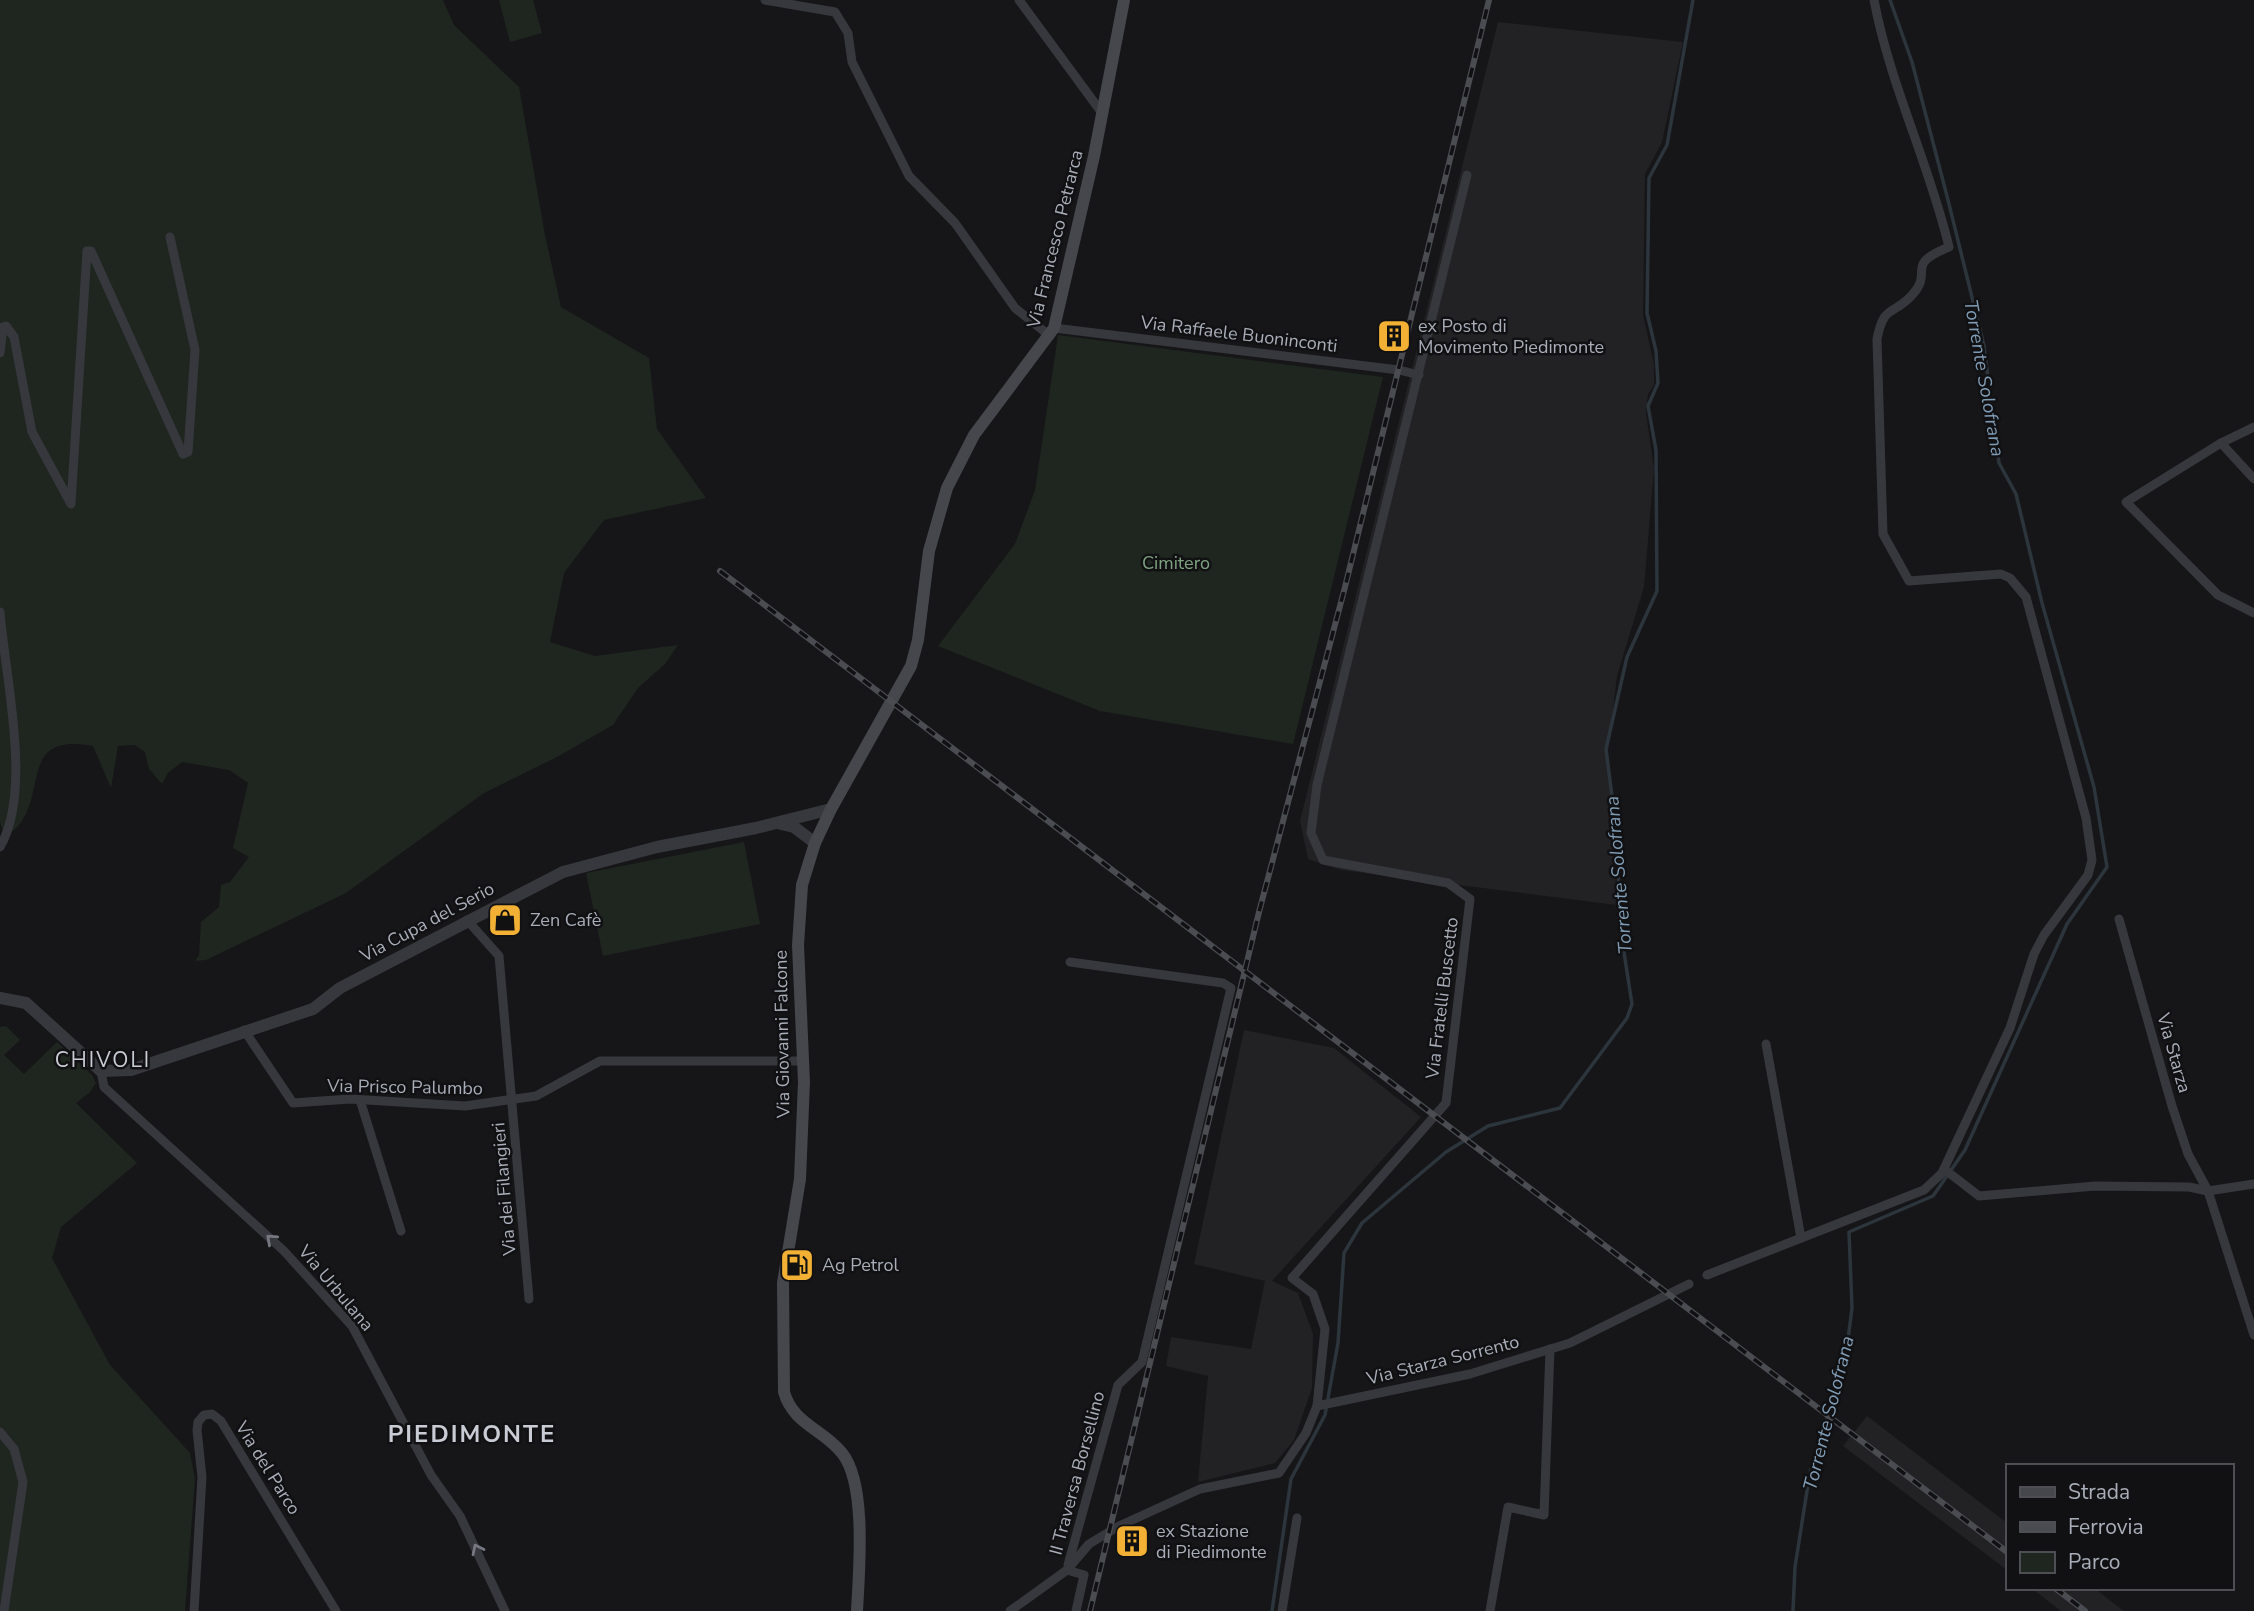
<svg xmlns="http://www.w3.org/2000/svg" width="2254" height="1611" font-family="'Nunito Sans',sans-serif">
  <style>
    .built { fill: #222225 }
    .green { fill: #1e261f }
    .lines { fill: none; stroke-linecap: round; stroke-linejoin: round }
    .stream { stroke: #2c353c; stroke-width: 3.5 }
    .minor { stroke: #37383d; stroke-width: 9 }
    .tertiary { stroke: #37383d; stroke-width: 12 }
    .secondary { stroke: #45474d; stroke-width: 12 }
    .rail-casing { stroke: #4a4c52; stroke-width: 6 }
    .rail { stroke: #111113; stroke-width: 3.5; stroke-dasharray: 10; stroke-linecap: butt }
    .oneway { stroke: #757881 }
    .labels { text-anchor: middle; stroke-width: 5; stroke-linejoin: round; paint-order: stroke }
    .street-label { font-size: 18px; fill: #a8adb8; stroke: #111113 }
    .poi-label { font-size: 18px; fill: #a8adb8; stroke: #111113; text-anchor: start }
    .park-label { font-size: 18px; fill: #7fa381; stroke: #111113 }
    .water-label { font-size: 19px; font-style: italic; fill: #7f9bb3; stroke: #111113 }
    .quarter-label { font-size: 21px; letter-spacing: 2px; fill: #c9ccd4; stroke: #111113 }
    .district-label { font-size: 24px; font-weight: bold; letter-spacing: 2px; fill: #c9ccd4; stroke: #111113 }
  </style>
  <rect width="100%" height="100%" fill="#161618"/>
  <!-- built -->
  <g class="built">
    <polygon points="1498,22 1683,42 1662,142 1645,174 1643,315 1654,364 1654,385 1648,394 1646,413 1654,469 1644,587 1617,676 1608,752 1617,905 1341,870 1308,859 1300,821"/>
    <polygon points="1244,1030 1334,1048 1421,1117 1272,1281 1298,1293 1313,1334 1312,1388 1294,1440 1275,1463 1198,1482 1208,1376 1166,1366 1171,1337 1251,1349 1265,1281 1194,1264"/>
    <polygon points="1867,1416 2007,1523 2007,1570 1843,1446"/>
    <polygon points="2031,1588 2094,1588 2124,1611 2061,1611"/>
  </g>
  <!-- green -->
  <g class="green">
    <path d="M 0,0 L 443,0 L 454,25 L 519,87 L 545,235 L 561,307 L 649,358 L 657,429 L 706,498 L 604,520 L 564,573 L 550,642 L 595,656 L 678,645 L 665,664 L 638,688 L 613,725 L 557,757 L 484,793 L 346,893 L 206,960 L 195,961 L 199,955 L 201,922 L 219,907 L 221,885 L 230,882 L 249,857 L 233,848 L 248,783 L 229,770 L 182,762 L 168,773 L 162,784 L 149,769 L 145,752 L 135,745 L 118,746 L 111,788 L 93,746 C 10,731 56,806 5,837 L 0,822 Z"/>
    <polygon points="499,0 533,0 542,33 510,42"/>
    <polygon points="1058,335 1383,377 1293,744 1100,711 938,646 1015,544 1035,490"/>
    <polygon points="744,842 760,924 603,956 586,873"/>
    <polygon points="6,1026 20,1040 4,1055 24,1074 57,1042 92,1075 96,1083 89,1093 76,1103 137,1163 61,1227 52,1258 110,1365 190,1453 195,1479 185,1611 0,1611 0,1027"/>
  </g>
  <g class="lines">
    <!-- stream -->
    <g class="stream">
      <polyline points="1272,1611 1291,1479 1325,1415 1338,1343 1344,1253 1362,1223 1446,1152 1488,1126 1560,1108 1627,1018 1632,1004 1619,920 1618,843 1606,749 1627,657 1657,591 1656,450 1648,406 1658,383 1656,351 1647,313 1649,178 1667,145 1693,0"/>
      <polyline points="1793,1611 1795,1567 1810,1472 1845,1363 1852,1308 1849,1232 1933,1196 1965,1150 2067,924 2107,867 2094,787 2042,603 2016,494 1999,463 1984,346 1948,200 1912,62 1890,0"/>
    </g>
    <!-- minor -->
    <g class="minor">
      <polyline points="765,0 835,12 848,33 852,62 909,176 955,223 1015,308 1050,336"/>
      <polyline points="1019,0 1102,113"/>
      <polyline points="1054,328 1399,370 1419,375"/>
      <polyline points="0,353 3,327 6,326 14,337 32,432 71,504 87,251 91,251 183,454 188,452 195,350 170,237"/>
      <polyline points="2254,427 2221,443 2126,502 2218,595 2254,613"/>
      <polyline points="2221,443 2254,479"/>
      <path d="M 0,612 C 5,677 33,790 0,847"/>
      <polyline points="2119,919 2172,1106 2188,1154 2208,1191 2254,1335"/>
      <polyline points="467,920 499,956 529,1299"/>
      <polyline points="244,1030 293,1103 350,1099 465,1106 536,1096 600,1061 804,1061"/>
      <polyline points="1766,1044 1801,1238"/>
      <polyline points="101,1071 104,1087 284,1251 352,1326 431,1475 460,1516 505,1611"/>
      <polyline points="360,1100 401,1231"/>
      <polyline points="1944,1169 1979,1196 2095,1186 2189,1187 2208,1191 2254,1184"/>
      <path d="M 1707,1275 L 1924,1190 L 1942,1173 L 2010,1028 L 2034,954 L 2044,935 L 2088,875 L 2092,860 L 2086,818 L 2026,597 L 2010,578 L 2001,574 L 1909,581 L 1883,534 L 1877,339 C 1884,303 1894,316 1913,294 C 1934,270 1903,266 1949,247 C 1929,163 1890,85 1874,0"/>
      <polyline points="1317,1406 1470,1374 1570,1343 1689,1284"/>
      <polyline points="0,1432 14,1449 23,1482 4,1611"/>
      <polyline points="1068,1565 1118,1385 1142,1362 1231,988 1223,983 1070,962"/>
      <polyline points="1067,1570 1084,1575 1076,1611"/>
      <polyline points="194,1611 202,1477 197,1430 198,1422 204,1415 212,1414 221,1421 336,1611"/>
      <polyline points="1010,1611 1067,1570 1089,1544 1119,1526 1200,1489 1279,1473 1306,1433 1317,1406 1325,1329 1313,1294 1292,1278 1446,1103 1470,899 1448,883 1323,860 1311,833 1317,785 1467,175"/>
      <polyline points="1282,1611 1297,1518"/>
      <polyline points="1490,1611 1508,1507 1544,1515 1550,1349"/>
    </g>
    <!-- tertiary -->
    <g class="tertiary">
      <polyline points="777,823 794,827 815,843"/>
      <polyline points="0,998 26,1003 101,1071 131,1070 313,1009 340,988 563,872 657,847 756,828 831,809"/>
    </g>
    <!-- secondary -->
    <path class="secondary" d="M 857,1611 C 859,1571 867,1484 842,1453 C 823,1429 793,1424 784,1392 L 783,1283 L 800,1179 L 804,1082 L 798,945 L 802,885 L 815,843 L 831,809 L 911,666 L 918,640 L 929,551 L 947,488 L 974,435 L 1054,328 L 1094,156 L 1124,0"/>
    <!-- rail casing -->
    <g class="rail-casing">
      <g id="rail">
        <polyline points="720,571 2007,1552"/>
        <polyline points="2055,1588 2085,1611"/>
        <polyline points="1090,1611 1259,912 1345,587 1489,0"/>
      </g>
    </g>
    <!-- rail -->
    <use href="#rail" class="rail"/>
  </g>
  <!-- one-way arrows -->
  <defs><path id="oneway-chevron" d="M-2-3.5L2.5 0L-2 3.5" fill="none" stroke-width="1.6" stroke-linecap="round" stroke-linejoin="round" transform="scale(1.75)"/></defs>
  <g class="oneway">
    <use href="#oneway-chevron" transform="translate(271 1239) rotate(-138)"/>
    <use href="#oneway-chevron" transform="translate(477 1549) rotate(-116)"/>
  </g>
  <!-- icons -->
  <defs>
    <g id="building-square" transform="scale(1.75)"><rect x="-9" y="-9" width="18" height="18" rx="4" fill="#f2b134" stroke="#111113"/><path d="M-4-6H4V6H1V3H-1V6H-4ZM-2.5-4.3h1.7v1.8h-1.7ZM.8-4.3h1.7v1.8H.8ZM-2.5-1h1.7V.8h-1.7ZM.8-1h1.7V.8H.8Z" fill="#111"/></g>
    <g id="shop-square" transform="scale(1.75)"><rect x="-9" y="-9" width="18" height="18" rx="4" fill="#f2b134" stroke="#111113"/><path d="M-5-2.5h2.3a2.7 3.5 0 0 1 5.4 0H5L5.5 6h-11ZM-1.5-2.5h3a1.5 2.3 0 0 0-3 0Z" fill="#111"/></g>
    <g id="fuel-square" transform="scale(1.75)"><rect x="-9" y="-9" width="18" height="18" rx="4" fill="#f2b134" stroke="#111113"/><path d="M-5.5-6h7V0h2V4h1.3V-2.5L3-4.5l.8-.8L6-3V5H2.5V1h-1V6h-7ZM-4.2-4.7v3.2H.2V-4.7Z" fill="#111"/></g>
  </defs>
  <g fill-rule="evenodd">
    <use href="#building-square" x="1394" y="336"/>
    <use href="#shop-square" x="505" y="920"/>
    <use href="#fuel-square" x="797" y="1265"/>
    <use href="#building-square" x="1132" y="1541"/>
  </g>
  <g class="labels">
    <!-- street labels -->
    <g class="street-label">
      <text transform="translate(1055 239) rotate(-76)" y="6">Via Francesco Petrarca</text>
      <text transform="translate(1239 334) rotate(7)" y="6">Via Raffaele Buoninconti</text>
      <text transform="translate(427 922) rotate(-28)" y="6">Via Cupa del Serio</text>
      <text transform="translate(1442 998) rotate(-83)" y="6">Via Fratelli Buscetto</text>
      <text transform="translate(782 1034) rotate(-91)" y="6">Via Giovanni Falcone</text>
      <text transform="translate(2174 1053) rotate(74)" y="6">Via Starza</text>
      <text transform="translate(405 1087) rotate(1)" y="6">Via Prisco Palumbo</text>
      <text transform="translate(504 1189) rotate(-95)" y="6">Via dei Filangieri</text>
      <text transform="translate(336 1288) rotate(50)" y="6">Via Urbulana</text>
      <text transform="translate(1443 1360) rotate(-14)" y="6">Via Starza Sorrento</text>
      <text transform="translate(268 1468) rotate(58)" y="6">Via del Parco</text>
      <text transform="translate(1077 1473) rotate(-75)" y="6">II Traversa Borsellino</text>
    </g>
    <!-- poi labels -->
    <g class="poi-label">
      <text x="1418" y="332">ex Posto di<tspan x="1418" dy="21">Movimento Piedimonte</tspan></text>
      <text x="530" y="926">Zen Cafè</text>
      <text x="822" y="1271">Ag Petrol</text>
      <text x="1156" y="1537">ex Stazione<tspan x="1156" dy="21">di Piedimonte</tspan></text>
    </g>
    <!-- park labels -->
    <g class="park-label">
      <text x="1176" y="569">Cimitero</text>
    </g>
    <!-- water labels -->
    <g class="water-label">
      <text transform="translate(1985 378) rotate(80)" y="7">Torrente Solofrana</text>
      <text transform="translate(1618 875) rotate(-95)" y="7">Torrente Solofrana</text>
      <text transform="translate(1828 1413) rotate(-76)" y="7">Torrente Solofrana</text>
    </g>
    <!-- quarter labels -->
    <g class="quarter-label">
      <text x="103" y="1067">CHIVOLI</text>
    </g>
    <!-- district labels -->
    <g class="district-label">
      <text x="472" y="1442">PIEDIMONTE</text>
    </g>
  </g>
  <!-- legend -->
  <rect x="2006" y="1464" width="228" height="126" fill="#111113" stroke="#4d4f55" stroke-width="2"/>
  <rect x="2020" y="1487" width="35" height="10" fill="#45474d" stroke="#4d4f55" stroke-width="2"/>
  <text x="2068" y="1499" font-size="21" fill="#a8adb8">Strada</text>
  <rect x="2020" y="1522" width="35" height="10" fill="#4a4c52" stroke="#4d4f55" stroke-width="2"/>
  <text x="2068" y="1534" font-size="21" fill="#a8adb8">Ferrovia</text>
  <rect x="2020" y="1552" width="35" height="21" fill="#1e261f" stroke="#4d4f55" stroke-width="2"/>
  <text x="2068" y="1569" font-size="21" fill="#a8adb8">Parco</text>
</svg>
